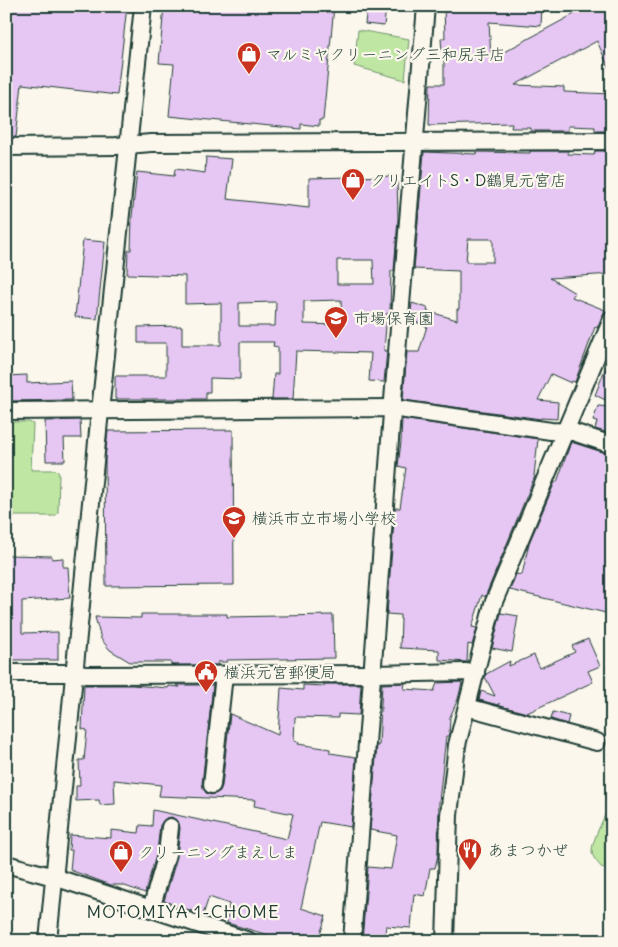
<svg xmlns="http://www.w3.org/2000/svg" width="618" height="947" font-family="Delius,'Klee One',sans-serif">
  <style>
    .green { fill: #bfe7a3; stroke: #6f926c }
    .building { fill: #e6c6f3; stroke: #1f3d34; fill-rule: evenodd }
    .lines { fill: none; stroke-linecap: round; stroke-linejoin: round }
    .minor-casing { stroke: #1f3d34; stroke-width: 20 }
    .minor { stroke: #fbf7ec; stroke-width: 16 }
    .labels { text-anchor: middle; stroke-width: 4.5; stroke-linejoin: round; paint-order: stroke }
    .poi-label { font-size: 16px; fill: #1f3d34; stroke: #fbf7ec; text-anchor: start }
    .neighbourhood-label { font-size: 18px; letter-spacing: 1px; fill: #1f3d34; stroke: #fbf7ec }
  </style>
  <rect width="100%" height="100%" fill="#fbf7ec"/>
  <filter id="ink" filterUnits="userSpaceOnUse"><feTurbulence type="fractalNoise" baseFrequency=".02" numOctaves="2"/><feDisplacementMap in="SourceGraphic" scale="10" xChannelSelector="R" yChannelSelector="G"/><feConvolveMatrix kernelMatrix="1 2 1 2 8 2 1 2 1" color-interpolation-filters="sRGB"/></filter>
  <g filter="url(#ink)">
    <!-- green -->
    <g class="green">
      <polygon points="358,30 409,39 405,80 354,66"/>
      <polygon points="6,422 29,422 33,424 31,470 56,470 59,473 58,512 55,516 6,516"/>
      <path d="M 612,798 L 612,862 L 603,869 C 599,864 593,859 592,852 C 591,840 608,812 612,798 Z"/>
    </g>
    <!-- building -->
    <g class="building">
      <polygon points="6,6 127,6 117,95 22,84 16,137 6,137"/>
      <polygon points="164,6 334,6 323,120 319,120 319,126 301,124 301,129 169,116 174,64 159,63"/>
      <polygon points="367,6 386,6 384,26 365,24"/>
      <polygon points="444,6 542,6 541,26 489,22 491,59 576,13 573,6 612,6 612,75 597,41 515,85 564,87 564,92 612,94 612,131 595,131 595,127 568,126 568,131 531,131 531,128 511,128 512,123 429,125 430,84 444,84 444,53 442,52 441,38 445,38"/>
      <path d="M 530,151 L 568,151 L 568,154 L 594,155 L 595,151 L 612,151 L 612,274 L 550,278 L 575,293 L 572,297 L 605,310 L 597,328 L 595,327 L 575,382 L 572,381 L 571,383 L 551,374 L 538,400 L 558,402 L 557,419 L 541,418 L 541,419 L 403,400 L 407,352 L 419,352 L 427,326 L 410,320 L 412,303 L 428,308 L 427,311 L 457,320 L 457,309 L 459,309 L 459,271 L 414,269 L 424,152 L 477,154 L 477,152 L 530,153 ZM 468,239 L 493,239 L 493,262 L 466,262 Z"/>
      <path d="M 206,157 L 232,159 L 227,199 L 309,208 L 309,178 L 397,176 L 398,219 L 394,271 L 391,271 L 390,314 L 387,313 L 384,351 L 387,351 L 384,382 L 369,381 L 371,353 L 296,351 L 293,399 L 272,399 L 274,374 L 278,374 L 278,347 L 273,346 L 274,342 L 240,342 L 240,379 L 210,378 L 210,392 L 206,392 L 206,399 L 115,399 L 115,376 L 166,376 L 166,343 L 138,343 L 138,327 L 182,326 L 182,345 L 221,345 L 221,303 L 185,304 L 185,276 L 127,274 L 128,250 L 131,250 L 132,216 L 137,172 L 174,176 L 175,169 L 205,173 ZM 337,260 L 373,260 L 374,284 L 337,284 ZM 341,300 L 342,325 L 304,324 L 304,301 ZM 276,302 L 275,326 L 239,326 L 239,303 Z"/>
      <polygon points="83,240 105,242 97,319 75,317"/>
      <polygon points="611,354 612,354 612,403 595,395"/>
      <polygon points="27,375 27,383 71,381 72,400 6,401 6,376"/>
      <polygon points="598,406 612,407 612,434 595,429 597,422 593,421"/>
      <polygon points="402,419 538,439 534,476 535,476 485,597 482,595 472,627 477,628 472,645 468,644 467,662 439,660 439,650 400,648 401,619 400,619 400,615 387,614 395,508 400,508 406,468 398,466 401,442"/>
      <polygon points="80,420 81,438 64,438 65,461 46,461 45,421"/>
      <polygon points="233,430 234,585 106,586 105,459 108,431"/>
      <polygon points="571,442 612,455 612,608 610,614 510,590 516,574 522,575 529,543 555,482 557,482"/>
      <polygon points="6,555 52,556 52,559 63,558 63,567 68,567 70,598 22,601 22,633 58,632 58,660 6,660"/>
      <polygon points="501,613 518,616 512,652 492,648"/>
      <polygon points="141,614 227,614 227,617 333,615 334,658 227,660 227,662 218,662 218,665 171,665 171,662 130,662 110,650 101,639 95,617 141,618"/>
      <polygon points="588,639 600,666 588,671 593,682 527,713 500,706 499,703 498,705 479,700 481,691 495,696 485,677 486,674 510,661 509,666 534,655 540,668 575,652 572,646"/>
      <polygon points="460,682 462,683 458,699 450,717 449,736 446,736 439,802 438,855 435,868 430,868 425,896 414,894 411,928 386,926 384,941 362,941 368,867 391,869 397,835 370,830 377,745 379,745 382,684 405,683 404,689 434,691 437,683"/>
      <polygon points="324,684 361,684 359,715 338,714 338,718 295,717 294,741 299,742 298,744 330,749 330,753 356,757 351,827 320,822 301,908 326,916 318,941 308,941 297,937 296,941 280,941 267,936 268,935 227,923 229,904 209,897 203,915 164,901 177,857 180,828 179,823 172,817 166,818 160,825 157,852 145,893 122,885 111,885 70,870 72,850 69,850 70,835 111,838 111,830 139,833 140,825 152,826 153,810 287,839 293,814 254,806 255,800 159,796 161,785 114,780 115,804 100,805 99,800 76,801 76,786 80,786 79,760 84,760 87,730 82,729 84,685 132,685 168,688 169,686 180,687 176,685 213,685 202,784 206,793 211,795 220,791 222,786 230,714 278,735 281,688 303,690 303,685 324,686"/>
      <polygon points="553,712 569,716 567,724 551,719"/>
    </g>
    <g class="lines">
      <!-- minor casing -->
      <g class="minor-casing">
        <g id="minor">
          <polyline points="6,147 116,146 151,143 612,141"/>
          <polyline points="6,411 392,408 551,431 573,432 612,445"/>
          <polyline points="6,673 75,673 86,675 372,674 465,672 476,673"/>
          <polyline points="467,707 597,742"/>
          <polyline points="212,785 224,675"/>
          <polyline points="6,864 54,877 249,941"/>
          <polyline points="151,909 167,854 170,827"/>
          <polyline points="48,941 99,421 143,6"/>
          <polyline points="352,941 393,400 426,6"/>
          <polyline points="445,941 449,815 457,745 493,604 612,319"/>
        </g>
      </g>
      <!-- minor -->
      <use href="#minor" class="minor"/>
    </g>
  </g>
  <!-- icons -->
  <defs>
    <g id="shop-pin" transform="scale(1.25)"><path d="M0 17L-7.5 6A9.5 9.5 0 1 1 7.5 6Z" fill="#c8321e" stroke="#fbf7ec"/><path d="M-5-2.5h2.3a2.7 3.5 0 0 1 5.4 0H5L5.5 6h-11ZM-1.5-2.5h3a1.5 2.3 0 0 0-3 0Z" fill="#fff"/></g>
    <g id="school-pin" transform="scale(1.25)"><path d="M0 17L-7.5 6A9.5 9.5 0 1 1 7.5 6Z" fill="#c8321e" stroke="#fbf7ec"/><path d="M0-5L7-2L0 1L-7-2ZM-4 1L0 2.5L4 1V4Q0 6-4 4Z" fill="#fff"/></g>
    <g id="civic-pin" transform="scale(1.25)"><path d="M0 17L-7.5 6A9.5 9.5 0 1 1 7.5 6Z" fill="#c8321e" stroke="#fbf7ec"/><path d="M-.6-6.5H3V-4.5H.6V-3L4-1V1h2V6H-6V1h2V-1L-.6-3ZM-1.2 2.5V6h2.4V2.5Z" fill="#fff"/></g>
    <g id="restaurant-pin" transform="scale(1.25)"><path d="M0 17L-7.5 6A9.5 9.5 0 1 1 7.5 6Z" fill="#c8321e" stroke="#fbf7ec"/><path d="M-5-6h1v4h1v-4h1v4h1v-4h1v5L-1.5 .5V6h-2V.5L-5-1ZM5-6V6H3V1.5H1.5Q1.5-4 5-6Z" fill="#fff"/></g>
  </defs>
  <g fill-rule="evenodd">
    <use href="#shop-pin" x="249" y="54"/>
    <use href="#shop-pin" x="353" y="180"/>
    <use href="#school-pin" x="336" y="318"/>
    <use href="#school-pin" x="234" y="518"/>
    <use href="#civic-pin" x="206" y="672"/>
    <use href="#restaurant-pin" x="470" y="850"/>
    <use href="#shop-pin" x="121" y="852"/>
  </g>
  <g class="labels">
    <!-- poi labels -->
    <g class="poi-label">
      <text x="266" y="60">マルミヤクリーニング三和尻手店</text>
      <text x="370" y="186">クリエイトS・D鶴見元宮店</text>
      <text x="354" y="324">市場保育園</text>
      <text x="252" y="524">横浜市立市場小学校</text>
      <text x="224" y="678">横浜元宮郵便局</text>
      <text x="488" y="856">あまつかぜ</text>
      <text x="138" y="858">クリーニングまえしま</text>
    </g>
    <!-- neighbourhood labels -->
    <g class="neighbourhood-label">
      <text x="183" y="918">MOTOMIYA 1-CHOME</text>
    </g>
  </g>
  <!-- margin -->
  <rect width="618" height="947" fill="none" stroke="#fbf7ec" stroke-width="25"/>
  <rect x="12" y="12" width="593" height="922" fill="none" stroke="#1f3d34" stroke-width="2" filter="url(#ink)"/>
</svg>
